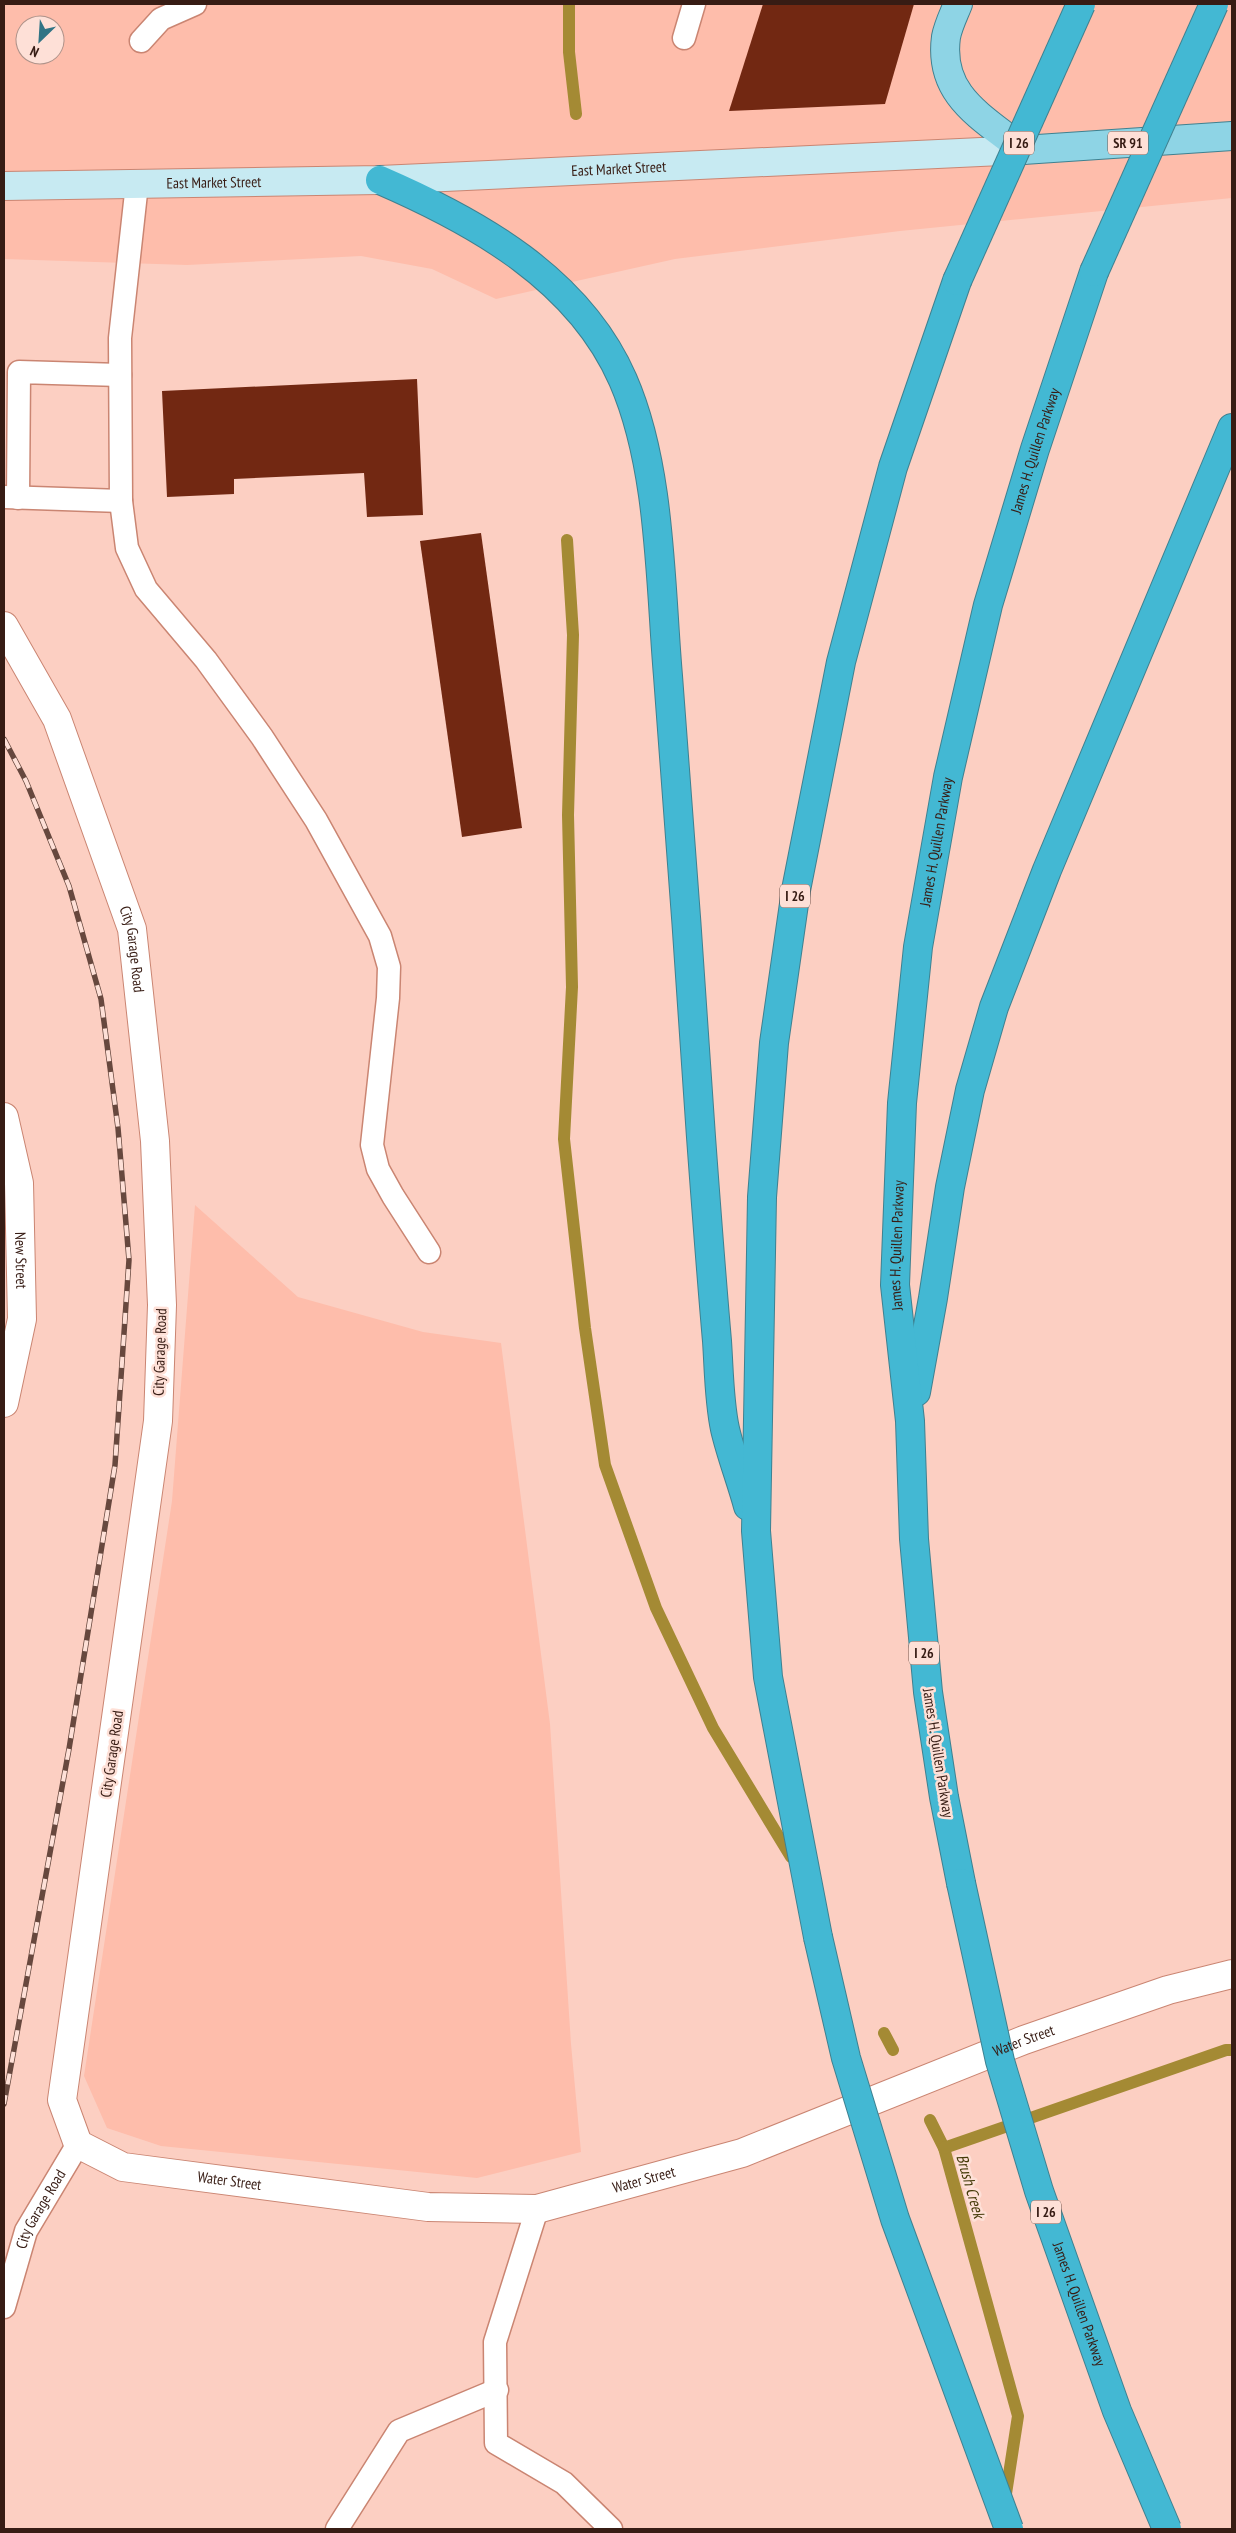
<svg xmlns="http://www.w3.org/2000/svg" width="1236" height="2533" font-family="'PT Sans Narrow',sans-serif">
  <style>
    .built { fill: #febdab; fill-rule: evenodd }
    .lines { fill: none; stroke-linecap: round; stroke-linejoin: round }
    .stream { stroke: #a48a34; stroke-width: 12 }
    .building { fill: #722812 }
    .service-casing { stroke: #ca8572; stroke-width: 25 }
    .minor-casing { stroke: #ca8572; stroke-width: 30 }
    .tertiary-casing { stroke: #ca8572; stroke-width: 30 }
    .secondary-casing { stroke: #ca8572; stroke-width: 30 }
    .primary-casing { stroke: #3f8190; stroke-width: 30 }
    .motorway-casing { stroke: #3f8190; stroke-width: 30 }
    .service { stroke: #fff; stroke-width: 22 }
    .minor { stroke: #fff; stroke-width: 28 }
    .tertiary { stroke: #fff; stroke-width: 28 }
    .secondary { stroke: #c7eaf2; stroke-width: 28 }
    .primary { stroke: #8ed4e5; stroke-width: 28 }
    .motorway { stroke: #43b8d3; stroke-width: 28 }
    .rail-casing { stroke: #67483e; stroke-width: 5.5 }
    .rail { stroke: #fee0d7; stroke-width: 4; stroke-dasharray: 11; stroke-linecap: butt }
    .motorway-bridge-casing { stroke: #3f8190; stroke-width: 30; stroke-linecap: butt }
    .motorway-bridge { stroke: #43b8d3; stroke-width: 28 }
    .labels { text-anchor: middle; stroke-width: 5; stroke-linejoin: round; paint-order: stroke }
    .shield { fill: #fee0d7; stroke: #73574e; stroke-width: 1 }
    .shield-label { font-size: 14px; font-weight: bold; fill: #371c14 }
    .street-label { font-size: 15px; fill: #371c14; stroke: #fee0d7 }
    .water-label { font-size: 16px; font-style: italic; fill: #453a08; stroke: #fee0d7 }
  </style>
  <rect width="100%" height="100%" fill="#fccfc2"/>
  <!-- built -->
  <g class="built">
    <path d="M 4,4 L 1232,4 L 1232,198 L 900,231 L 675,259 L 496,299 L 432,269 L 361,256 L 187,265 L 4,259 ZM 25,25 L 55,25 L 55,55 L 25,55 Z"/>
    <polygon points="195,1205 298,1297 423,1332 501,1343 550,1724 571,2044 581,2152 477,2178 161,2146 107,2128 84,2076 172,1501"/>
  </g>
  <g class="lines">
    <!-- stream -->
    <g class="stream">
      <polyline points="569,4 569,52 576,114"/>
      <polyline points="567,540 573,635 568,815 572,987 564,1139 585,1328 605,1465 656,1608 713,1728 791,1857"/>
      <polyline points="884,2033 893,2050"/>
      <polyline points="930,2120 944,2148 1018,2416 1005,2500"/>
      <polyline points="944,2148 1226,2050 1232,2050"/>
    </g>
  </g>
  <!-- building -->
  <g class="building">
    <polygon points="763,4 914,4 885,104 729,111"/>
    <polygon points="417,379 423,515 367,517 364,473 234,479 234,494 167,497 162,391"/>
    <polygon points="481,533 522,828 462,837 420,541"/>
  </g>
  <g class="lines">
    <!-- service casing -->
    <g class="service-casing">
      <g id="service">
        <polyline points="684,38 694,4"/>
        <polyline points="141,41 161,19 195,4"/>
        <polyline points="4,497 121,501 120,338 137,184"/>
        <polyline points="18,498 19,372 120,375"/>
        <polyline points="121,501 127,548 146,589 206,660 262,737 316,820 380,936 389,967 388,998 372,1145 378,1169 393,1196 429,1252"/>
        <polyline points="537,2209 495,2342 496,2443 564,2483 611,2529"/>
        <path id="s1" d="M 4,2307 L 26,2231 L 78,2144"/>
        <polyline points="337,2529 399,2431 497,2390"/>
      </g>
    </g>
    <!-- minor casing -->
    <g class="minor-casing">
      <g id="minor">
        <path id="s2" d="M 4,1117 L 19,1183 L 22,1319 L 4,1403"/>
      </g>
    </g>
    <!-- tertiary casing -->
    <g class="tertiary-casing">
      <g id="tertiary">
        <path id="s3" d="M 4,626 L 57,719 L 132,929 L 155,1141 L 162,1305 L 158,1421 L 62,2100 L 78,2144 L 123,2167 L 428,2207 L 537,2209 L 742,2153 L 1024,2040 L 1168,1990 L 1232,1974"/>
      </g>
    </g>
    <!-- secondary casing -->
    <g class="secondary-casing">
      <g id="secondary">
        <path id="s4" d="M 4,186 L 380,180 L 1023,150"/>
      </g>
    </g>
    <!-- primary casing -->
    <g class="primary-casing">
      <path id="primary" d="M 958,4 C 954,14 948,26 946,37 C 938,96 983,117 1023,150 L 1232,136"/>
    </g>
    <!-- motorway casing -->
    <g class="motorway-casing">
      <g id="motorway">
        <path d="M 380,180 C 477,222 579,279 623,380 C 661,467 660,582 668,676 C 680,830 691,983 701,1137 C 706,1205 711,1273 717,1341 C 719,1370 719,1401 725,1429 C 731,1455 741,1480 748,1506"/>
        <polyline points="916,1392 933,1298 950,1187 970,1090 994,1007 1047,870 1232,428"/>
        <path id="s5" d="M 961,1883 L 944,1797 L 928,1692 L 914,1539 L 910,1421 L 895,1285 L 902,1103 L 918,947 L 948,777 L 988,605 L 1035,449 L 1094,272"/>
        <polyline points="818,1937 768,1677 756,1531 762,1197 774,1043 796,890 841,662 893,467 957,281"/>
      </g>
    </g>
    <!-- service -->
    <use href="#service" class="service"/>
    <!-- minor -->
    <use href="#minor" class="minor"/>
    <!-- tertiary -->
    <use href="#tertiary" class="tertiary"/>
    <!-- secondary -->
    <use href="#secondary" class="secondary"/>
    <!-- primary -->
    <use href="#primary" class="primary"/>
    <!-- motorway -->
    <use href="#motorway" class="motorway"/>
    <!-- rail casing -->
    <g class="rail-casing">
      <polyline id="rail" points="4,739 26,781 69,886 101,999 118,1128 129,1260 115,1465 69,1749 4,2104"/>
    </g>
    <!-- rail -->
    <use href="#rail" class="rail"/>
    <!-- motorway-bridge casing -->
    <g class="motorway-bridge-casing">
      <g id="motorway-bridge">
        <polyline points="1094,272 1214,4"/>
        <polyline points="957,281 1081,4"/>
        <path id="s6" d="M 961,1883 L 1000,2061 L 1039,2191 L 1117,2411 L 1167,2529"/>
        <polyline points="818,1937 846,2058 895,2219 1009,2529"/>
      </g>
    </g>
    <!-- motorway-bridge -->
    <use href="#motorway-bridge" class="motorway-bridge"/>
  </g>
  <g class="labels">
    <!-- shield labels -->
    <g class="shield">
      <rect x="1004" y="131.5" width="30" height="23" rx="4"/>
      <rect x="1108" y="131.5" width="40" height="23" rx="4"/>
      <rect x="780" y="884.5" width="30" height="23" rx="4"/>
      <rect x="909" y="1641.5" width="30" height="23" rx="4"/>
      <rect x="1031" y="2200.5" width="30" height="23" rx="4"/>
    </g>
    <g class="shield-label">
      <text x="1019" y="148">I 26</text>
      <text x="1128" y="148">SR 91</text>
      <text x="795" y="901">I 26</text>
      <text x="924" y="1658">I 26</text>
      <text x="1046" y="2217">I 26</text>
    </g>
    <!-- street labels -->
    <g class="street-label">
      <text dy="5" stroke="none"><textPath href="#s4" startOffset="615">East Market Street</textPath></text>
      <text dy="5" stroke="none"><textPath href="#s4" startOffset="210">East Market Street</textPath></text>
      <text dy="5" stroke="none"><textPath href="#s5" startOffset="1452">James H. Quillen Parkway</textPath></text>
      <text dy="5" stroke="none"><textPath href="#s5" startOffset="1048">James H. Quillen Parkway</textPath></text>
      <text dy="5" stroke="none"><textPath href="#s3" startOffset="350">City Garage Road</textPath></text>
      <text dy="5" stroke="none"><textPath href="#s5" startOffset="642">James H. Quillen Parkway</textPath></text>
      <text dy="5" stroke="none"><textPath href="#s2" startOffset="145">New Street</textPath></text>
      <text transform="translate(160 1352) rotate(-88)" y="5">City Garage Road</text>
      <text transform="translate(938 1753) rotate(81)" y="5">James H. Quillen Parkway</text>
      <text transform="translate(112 1754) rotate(-82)" y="5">City Garage Road</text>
      <text dy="5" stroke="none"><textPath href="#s3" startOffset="2539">Water Street</textPath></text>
      <text dy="5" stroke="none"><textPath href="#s3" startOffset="2134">Water Street</textPath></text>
      <text dy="5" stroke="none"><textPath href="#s3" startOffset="1714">Water Street</textPath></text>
      <text dy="5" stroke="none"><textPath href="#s1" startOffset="105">City Garage Road</textPath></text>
      <text dy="5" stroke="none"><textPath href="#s6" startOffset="438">James H. Quillen Parkway</textPath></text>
    </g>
    <!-- water labels -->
    <g class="water-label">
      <text transform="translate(971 2186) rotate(74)" y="6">Brush Creek</text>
    </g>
  </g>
  <!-- border -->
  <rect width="1236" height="2533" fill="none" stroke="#371c14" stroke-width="10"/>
  <!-- north arrow -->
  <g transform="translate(40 40) rotate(205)"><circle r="24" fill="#fee0d7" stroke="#ae9289"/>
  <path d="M0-4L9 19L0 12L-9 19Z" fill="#317485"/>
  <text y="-8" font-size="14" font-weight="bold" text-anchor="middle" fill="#371c14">N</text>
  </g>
</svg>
